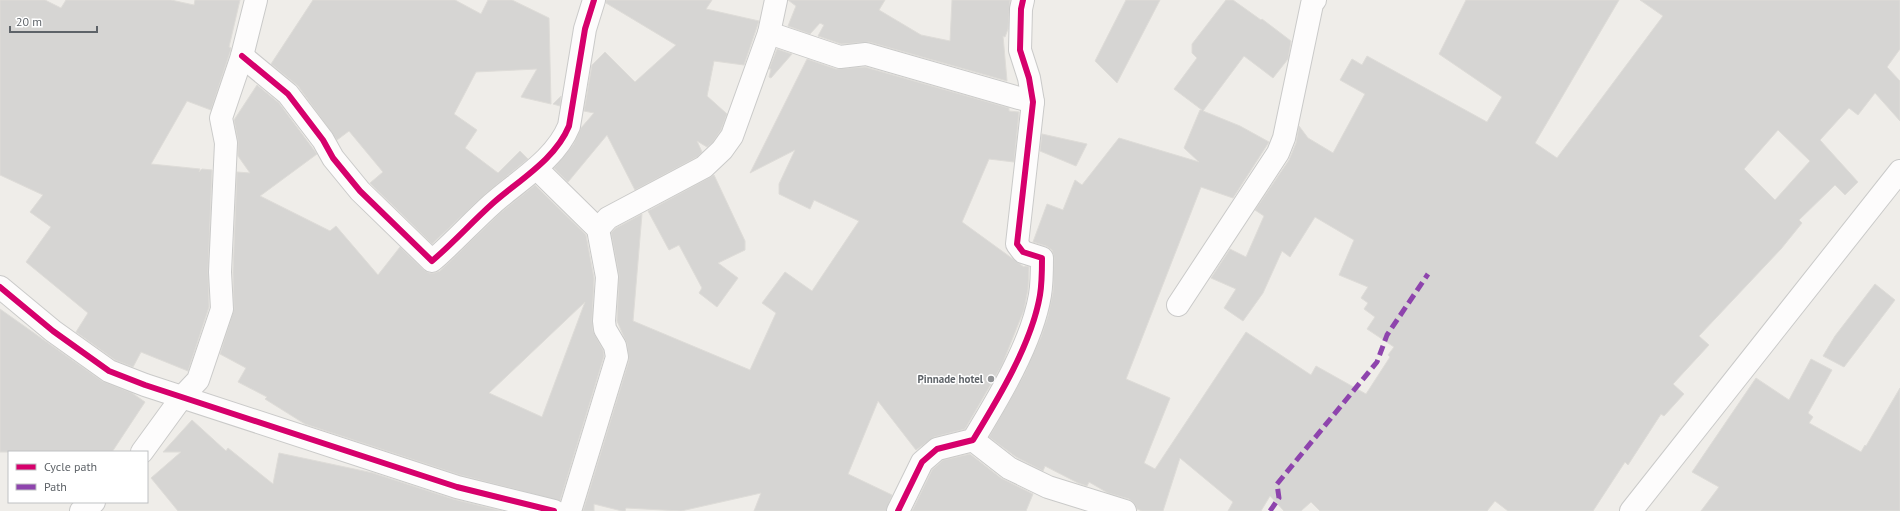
<svg xmlns="http://www.w3.org/2000/svg" width="1900" height="511" font-family="'PT Sans',sans-serif">
  <style>
    .building { fill: #d6d5d3; stroke: #dedcd8; fill-rule: evenodd }
    .lines { fill: none; stroke-linecap: round; stroke-linejoin: round }
    .minor-casing { stroke: #cacac9; stroke-width: 24 }
    .minor { stroke: #fdfcfc; stroke-width: 22 }
    .quiet { stroke: #8e44ad; stroke-width: 5; stroke-dasharray: 10 5; stroke-linecap: butt }
    .cycleway-casing { stroke: #fff; stroke-width: 8 }
    .cycleway { stroke: #d6006c; stroke-width: 6 }
    .poi-dot { fill: #919395; stroke: #fff; stroke-width: 1.5 }
    .labels { text-anchor: middle; stroke-width: 3; stroke-linejoin: round; paint-order: stroke }
    .poi-label { font-size: 11px; font-weight: bold; fill: #5e6368; stroke: #fff; text-anchor: end }
  </style>
  <rect width="100%" height="100%" fill="#efede9"/>
  <!-- building -->
  <g class="building">
    <polygon points="0,0 45,0 61,8 66,0 171,0 194,5 195,0 240,0 229,47 231,48 230,52 211,110 187,101 151,164 200,169 199,172 202,169 212,170 208,271 209,307 188,371 141,352 133,367 115,360 76,332 88,313 26,262 51,227 30,212 43,195 0,175"/>
    <polygon points="313,0 455,0 481,14 488,0 512,0 549,18 551,104 521,97 537,69 476,72 454,114 477,130 465,148 498,173 520,151 528,159 484,195 432,244 370,183 383,172 349,131 337,140 298,86 271,64"/>
    <polygon points="606,0 712,0 706,9 759,21 744,65 714,61 707,96 727,114 721,130 713,142 707,147 697,141 702,152 697,157 635,190 607,135 568,182 554,168 573,145 581,128 594,113 584,111 592,65 605,52 635,82 676,45 606,3"/>
    <polygon points="788,0 885,0 879,10 921,35 950,41 952,0 1010,0 1008,29 1005,37 1003,36 1007,81 869,42 841,44 818,36 824,25 820,23 810,34 788,26 796,6"/>
    <polygon points="1126,0 1160,0 1117,83 1095,61"/>
    <path d="M 1226,0 L 1233,0 L 1261,20 L 1262,19 L 1291,41 L 1288,59 L 1273,78 L 1244,56 L 1203,111 L 1240,126 L 1269,142 L 1233,198 L 1201,187 L 1126,379 L 1170,398 L 1144,463 L 1155,469 L 1246,332 L 1311,375 L 1316,366 L 1366,394 L 1390,357 L 1388,355 L 1394,347 L 1367,329 L 1375,317 L 1364,309 L 1368,303 L 1361,298 L 1368,287 L 1339,275 L 1354,240 L 1315,217 L 1290,257 L 1282,251 L 1263,293 L 1243,321 L 1224,308 L 1236,289 L 1211,278 L 1230,249 L 1246,257 L 1264,216 L 1255,210 L 1289,160 L 1296,143 L 1299,126 L 1308,138 L 1333,153 L 1365,94 L 1340,80 L 1352,59 L 1362,65 L 1367,56 L 1487,122 L 1502,97 L 1439,54 L 1466,0 L 1619,0 L 1535,143 L 1557,158 L 1663,16 L 1640,0 L 1900,0 L 1900,49 L 1887,67 L 1900,81 L 1900,121 L 1875,93 L 1858,115 L 1849,108 L 1820,140 L 1858,182 L 1845,195 L 1835,185 L 1799,220 L 1802,223 L 1781,249 L 1699,336 L 1709,345 L 1673,384 L 1684,394 L 1664,416 L 1661,414 L 1628,465 L 1625,462 L 1593,511 L 1508,511 L 1495,501 L 1487,511 L 1320,511 L 1311,502 L 1301,511 L 1284,511 L 1270,496 L 1261,511 L 1228,511 L 1233,502 L 1180,458 L 1163,511 L 1142,511 L 1137,509 L 1134,503 L 1129,499 L 1108,493 L 1089,482 L 1087,486 L 1078,483 L 1045,466 L 1043,471 L 1016,457 L 989,437 L 1024,375 L 1041,337 L 1048,316 L 1053,292 L 1054,258 L 1052,250 L 1046,246 L 1033,242 L 1047,204 L 1063,210 L 1075,180 L 1082,185 L 1119,138 L 1199,162 L 1184,148 L 1200,110 L 1202,110 L 1174,89 L 1197,58 L 1192,53 L 1192,44 ZM 1778,130 L 1810,161 L 1775,200 L 1744,169 Z"/>
    <polygon points="777,49 792,54 771,78 769,77 771,69 769,69"/>
    <polygon points="807,59 836,69 865,67 1009,108 1009,111 1019,112 1014,162 989,159 962,222 1024,267 1025,266 1029,267 1028,289 1024,310 1002,365 965,429 934,437 916,450 878,401 848,474 892,495 886,511 754,511 761,493 681,511 626,508 625,511 622,511 594,504 594,511 583,511 629,360 627,344 617,321 619,275 611,233 616,228 642,214 633,321 750,370 776,313 762,303 785,272 812,291 859,221 814,200 810,209 779,194 779,184 795,150 750,173"/>
    <path d="M 257,85 L 279,103 L 317,154 L 260,196 L 330,231 L 336,226 L 378,275 L 400,247 L 424,270 L 429,273 L 434,273 L 440,271 L 500,213 L 535,185 L 586,235 L 594,278 L 592,320 L 593,331 L 603,350 L 604,356 L 560,501 L 460,475 L 305,424 L 265,399 L 267,397 L 238,382 L 246,368 L 220,354 L 234,309 L 233,272 L 237,172 L 250,173 L 238,156 L 238,141 L 234,120 ZM 585,302 L 542,417 L 489,393 Z"/>
    <polygon points="561,96 560,106 553,104"/>
    <polygon points="1042,134 1087,144 1076,166 1040,151"/>
    <polygon points="714,175 745,241 745,250 718,263 738,278 717,307 699,293 702,288 679,245 669,250 648,211"/>
    <polygon points="1875,284 1895,300 1844,367 1823,356 1835,336"/>
    <polygon points="0,309 102,381 132,393 145,402 112,452 0,452"/>
    <polygon points="1811,359 1832,370 1808,413 1813,417 1809,423 1861,452 1865,445 1866,446 1900,388 1900,511 1701,511 1719,487 1692,472 1756,378 1789,400"/>
    <polygon points="192,420 226,451 228,448 273,484 279,453 373,473 453,499 502,511 178,511 151,478 181,452 163,452"/>
    <polygon points="970,454 1001,478 1033,494 1026,511 912,511 932,470 943,460"/>
  </g>
  <g class="lines">
    <!-- minor casing -->
    <g class="minor-casing">
      <g id="minor">
        <polyline points="769,33 840,57 866,54 1033,102"/>
        <path d="M 242,56 L 288,94 L 323,140 L 333,158 L 360,191 L 432,261 C 453,243 472,222 492,204 C 519,180 555,160 569,126 L 585,29 L 594,0"/>
        <polyline points="537,169 598,229 607,277 604,321 605,329 615,346 617,357 570,511"/>
        <polyline points="598,229 608,218 704,167 722,150 732,136 769,33 776,0"/>
        <polyline points="0,287 53,331 109,371 145,385 457,487 554,511"/>
        <polyline points="1178,305 1278,153 1284,138 1312,4 1315,0"/>
        <polyline points="973,440 1009,468 1048,487 1125,511"/>
        <polyline points="142,452 182,397 198,380 222,309 220,272 226,143 221,118 242,56 256,0"/>
        <polyline points="81,511 94,502"/>
        <path d="M 898,511 L 922,462 L 937,449 L 973,440 C 998,399 1032,343 1040,295 C 1042,283 1042,270 1042,258 L 1023,252 L 1017,244 L 1033,102 L 1029,78 L 1020,50 L 1021,9 L 1023,0"/>
        <polyline points="1631,511 1900,171"/>
      </g>
    </g>
    <!-- minor -->
    <use href="#minor" class="minor"/>
    <!-- quiet -->
    <polyline class="quiet" points="1270,511 1279,498 1277,484 1377,362 1387,335 1428,274"/>
    <!-- cycleway casing -->
    <g class="cycleway-casing">
      <g id="cycleway">
        <path d="M 242,56 L 288,94 L 323,140 L 333,158 L 360,191 L 432,261 C 453,243 472,222 492,204 C 519,180 555,160 569,126 L 585,29 L 594,0"/>
        <polyline points="0,287 53,331 109,371 145,385 457,487 554,511"/>
        <path d="M 898,511 L 922,462 L 937,449 L 973,440 C 998,399 1032,343 1040,295 C 1042,283 1042,270 1042,258 L 1023,252 L 1017,244 L 1033,102 L 1029,78 L 1020,50 L 1021,9 L 1023,0"/>
      </g>
    </g>
    <!-- cycleway -->
    <use href="#cycleway" class="cycleway"/>
  </g>
  <!-- markers -->
  <circle class="poi-dot" cx="991" cy="379" r="4"/>
  <g class="labels">
    <!-- poi labels -->
    <g class="poi-label">
      <text x="983" y="383">Pinnade hotel</text>
    </g>
  </g>
  <!-- legend -->
  <rect x="8" y="451" width="140" height="52" fill="#ffffff" stroke="#bfc1c3"/>
  <rect x="16" y="464" width="20" height="6" fill="#d6006c" stroke="#bfc1c3"/>
  <text x="44" y="471" font-size="12" fill="#5e6368">Cycle path</text>
  <rect x="16" y="484" width="20" height="6" fill="#8e44ad" stroke="#bfc1c3"/>
  <text x="44" y="491" font-size="12" fill="#5e6368">Path</text>
  <!-- scale -->
  <path d="M10 26v6h87v-6" fill="none" stroke="#5e6368" stroke-width="2"/>
  <text x="16" y="26" font-size="12" fill="#5e6368" stroke="#ffffff" stroke-width="3" paint-order="stroke">20 m</text>
</svg>
